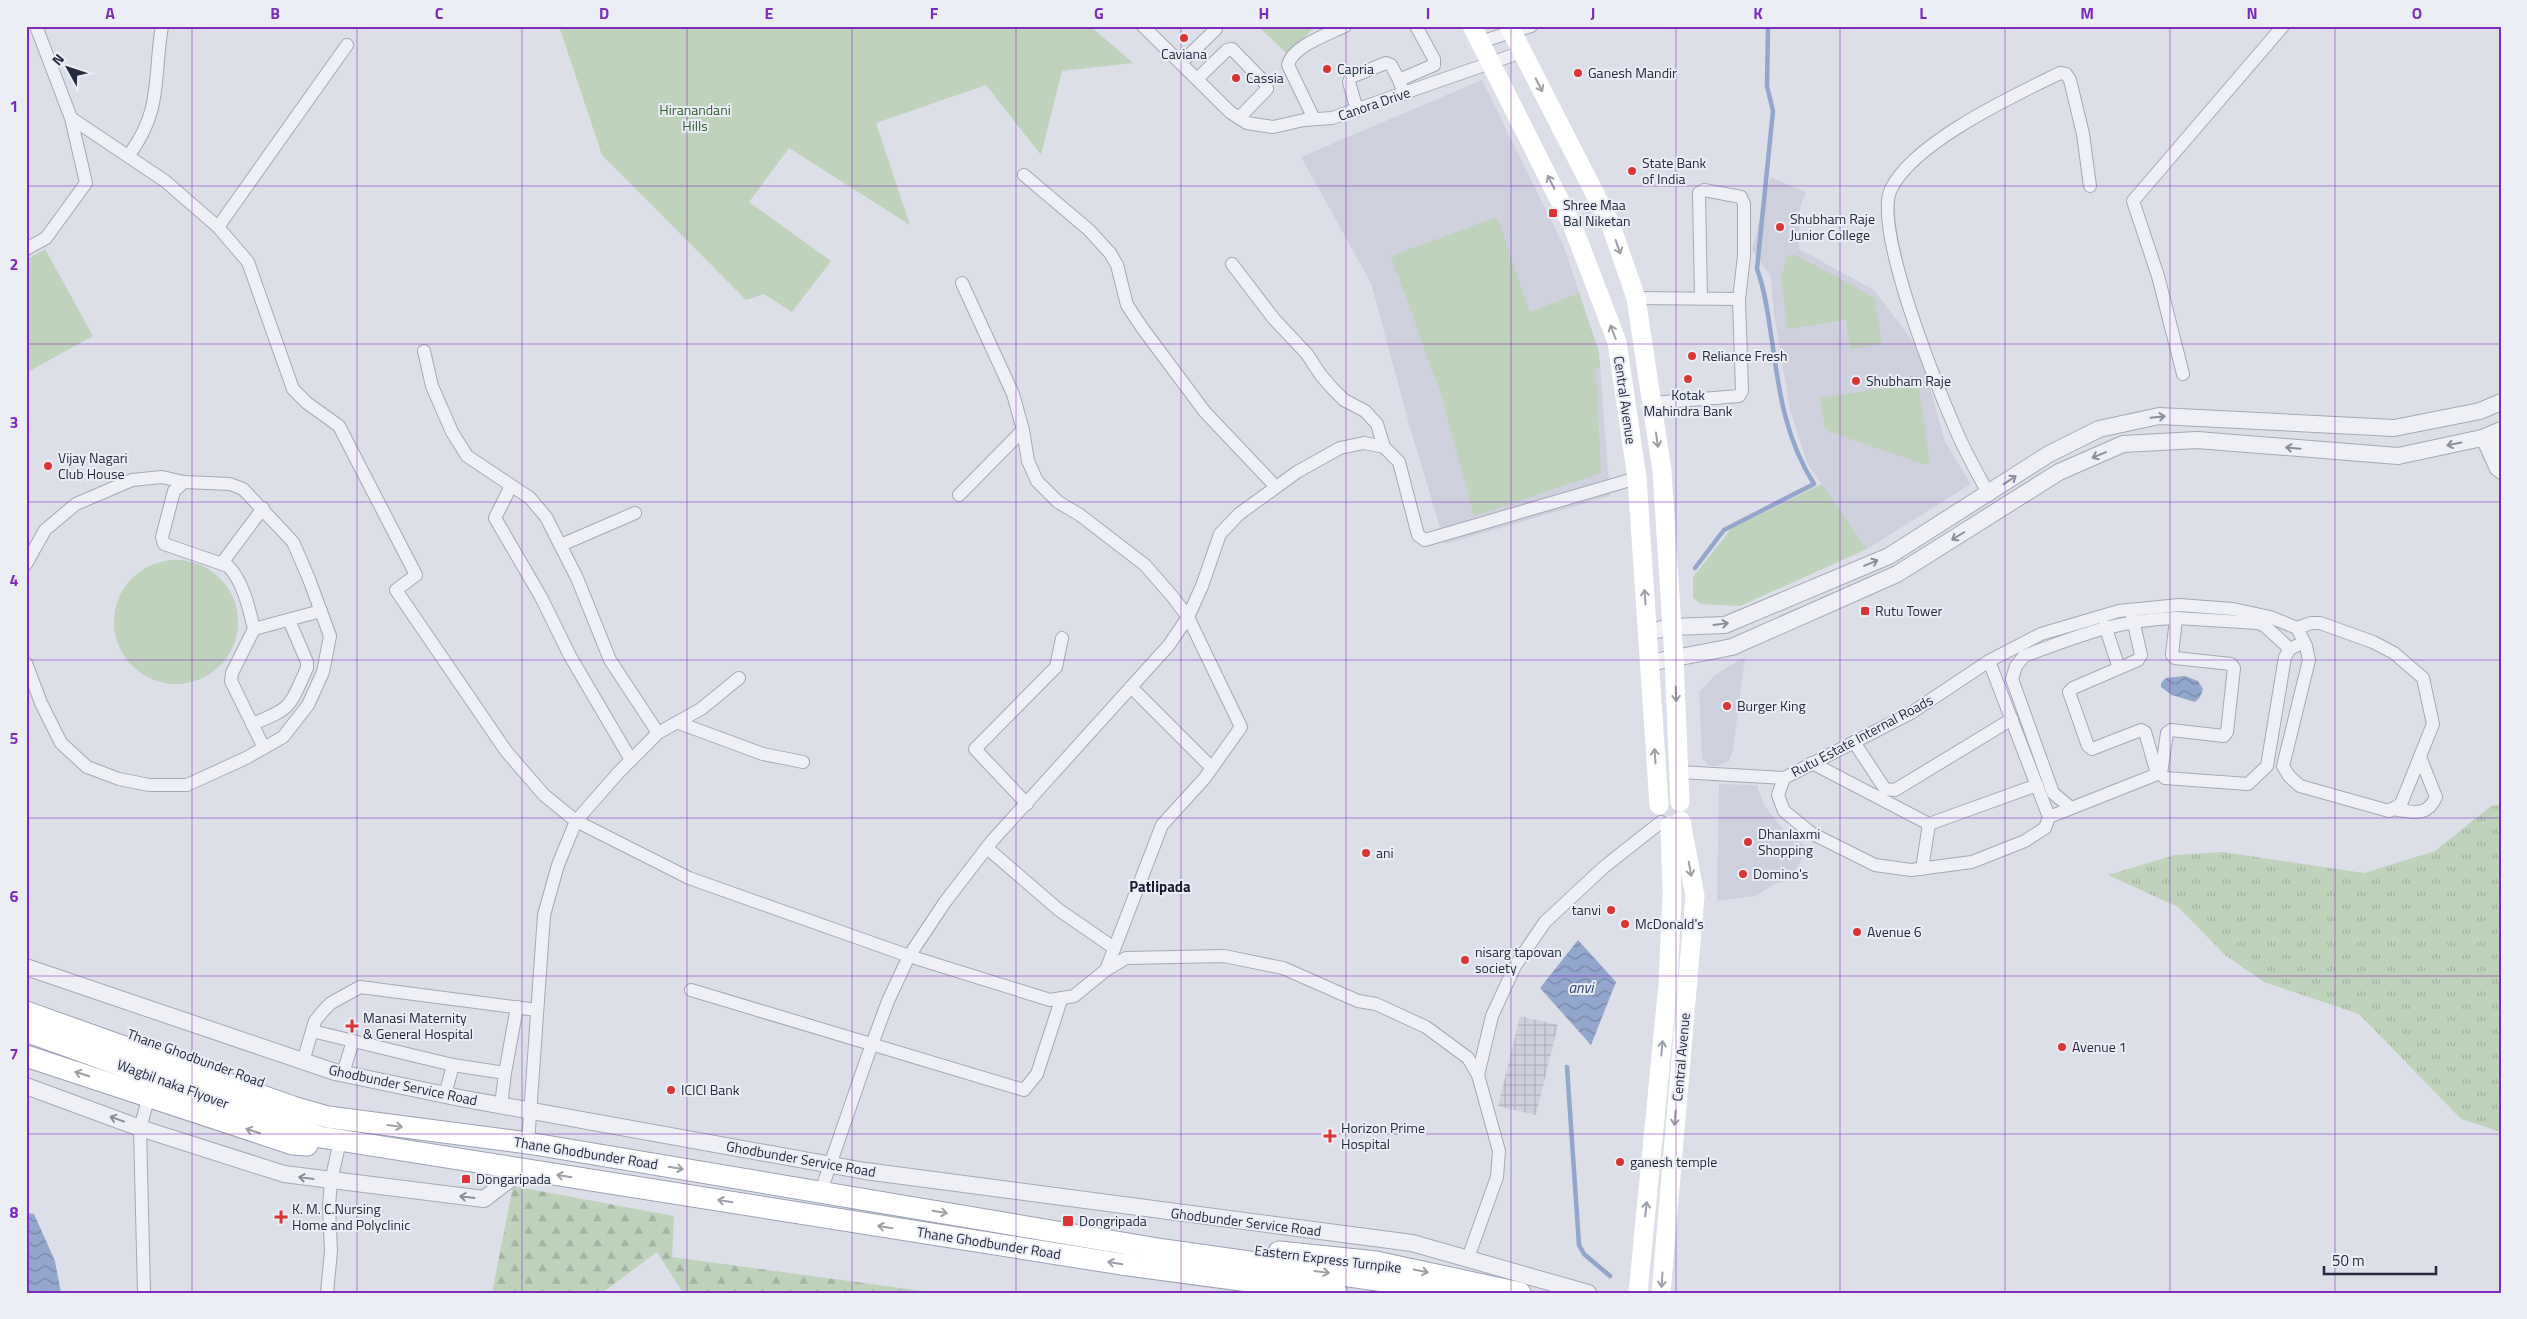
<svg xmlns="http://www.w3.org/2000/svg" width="2527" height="1319" font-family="'Titillium Web',sans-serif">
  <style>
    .built { fill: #ced1dd }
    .industrial { fill: url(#industrial-grid) }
    .grass { fill: url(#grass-tufts) }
    .forest { fill: url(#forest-firs) }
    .green { fill: #bed2bc }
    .water { fill: url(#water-waves) }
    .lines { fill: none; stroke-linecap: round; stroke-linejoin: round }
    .stream { stroke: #93a6cc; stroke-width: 4.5 }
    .minor-casing { stroke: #a5a9b5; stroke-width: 14 }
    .tertiary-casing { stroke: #a5a9b5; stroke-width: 18 }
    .primary-casing { stroke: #9aa1b4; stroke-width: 23 }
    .minor { stroke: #eff0f6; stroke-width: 12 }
    .tertiary { stroke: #eff0f6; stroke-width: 16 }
    .secondary { stroke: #fff; stroke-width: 19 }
    .primary { stroke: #fff; stroke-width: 21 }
    .oneway { stroke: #9c9fa9 }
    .oneway2 { stroke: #8a8d9a }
    .grid { fill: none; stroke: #7b2cbf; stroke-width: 1; stroke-opacity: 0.55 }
    .poi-dot { fill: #da3534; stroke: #ebeef5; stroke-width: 2 }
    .labels { text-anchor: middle; stroke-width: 4; stroke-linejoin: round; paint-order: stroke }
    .poi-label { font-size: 14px; fill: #242a3f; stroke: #ebeef5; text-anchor: start }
    .street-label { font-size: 14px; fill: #242a3f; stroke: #ebeef5 }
    .park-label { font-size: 14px; fill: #325c31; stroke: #ebeef5 }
    .neighbourhood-label { font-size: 15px; font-weight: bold; fill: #171c30; stroke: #ebeef5 }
    .water-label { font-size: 15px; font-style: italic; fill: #2b4177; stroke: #ebeef5 }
    .neatline { fill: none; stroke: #7b2cbf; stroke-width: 2 }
    .grid-label { font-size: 16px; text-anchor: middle; font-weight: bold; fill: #7b2cbf }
  </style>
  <defs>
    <pattern id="industrial-grid" width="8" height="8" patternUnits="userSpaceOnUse" patternTransform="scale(1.25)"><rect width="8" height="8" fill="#ced1dd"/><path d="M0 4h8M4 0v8" fill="none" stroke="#b1b4bf"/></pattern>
    <pattern id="grass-tufts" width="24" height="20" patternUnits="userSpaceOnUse" patternTransform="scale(1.25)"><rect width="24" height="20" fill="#bed2bc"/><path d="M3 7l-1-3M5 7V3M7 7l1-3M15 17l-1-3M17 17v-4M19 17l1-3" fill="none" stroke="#a3b4a3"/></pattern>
    <pattern id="forest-firs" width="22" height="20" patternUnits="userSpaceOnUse" patternTransform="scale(1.25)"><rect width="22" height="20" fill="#bed2bc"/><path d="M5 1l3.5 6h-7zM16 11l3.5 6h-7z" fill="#a3b4a3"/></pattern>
    <pattern id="water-waves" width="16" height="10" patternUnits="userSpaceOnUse" patternTransform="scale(1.25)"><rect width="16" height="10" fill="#93a6cc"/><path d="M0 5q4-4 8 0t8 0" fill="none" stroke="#7887a7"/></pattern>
  </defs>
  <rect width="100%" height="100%" fill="#dcdfe8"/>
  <!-- built -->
  <g class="built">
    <polygon points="1482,80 1564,247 1599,352 1610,496 1445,544 1409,424 1371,283 1301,157"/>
    <polygon points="1770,177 1806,192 1800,207 1799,249 1874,290 1920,351 1945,442 1971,484 1867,549 1807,463 1790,410 1774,314 1771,277 1752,250"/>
    <polygon points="1745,657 1733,750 1729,761 1718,766 1709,766 1702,758 1699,692 1715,675"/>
    <polygon points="1719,784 1757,785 1764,805 1782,828 1808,848 1790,880 1773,885 1755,896 1717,901"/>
  </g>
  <!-- industrial -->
  <polygon class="industrial" points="1520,1016 1558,1025 1536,1115 1498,1106"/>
  <!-- grass -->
  <polygon class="grass" points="2501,805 2501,1132 2461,1119 2359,1014 2264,982 2225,955 2178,907 2108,875 2175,855 2223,852 2364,873 2435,851 2491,806"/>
  <!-- forest -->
  <polygon class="forest" points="513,1186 674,1216 672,1257 937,1293 683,1293 657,1252 602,1293 492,1293"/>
  <!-- green -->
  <g class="green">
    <polygon points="559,26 1090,26 1133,63 1062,71 1041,155 986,85 876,123 910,225 789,148 749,202 831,261 792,312 764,294 746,300 602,155"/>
    <polygon points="1258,26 1316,26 1287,54"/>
    <polygon points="1497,217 1530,312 1579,293 1599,352 1600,367 1596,370 1601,473 1474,516 1442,397 1391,256"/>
    <polygon points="45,249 93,336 26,373 26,260"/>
    <polygon points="1796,255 1875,298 1882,344 1850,349 1846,320 1788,329 1781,278 1787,256"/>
    <polygon points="1918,383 1930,463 1923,464 1825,430 1820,398"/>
    <polygon points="1822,484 1867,549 1740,606 1701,604 1693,598 1693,577 1731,529"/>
    <circle cx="176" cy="622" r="62"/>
  </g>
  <!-- water -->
  <g class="water">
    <polygon points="2185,676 2198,681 2203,689 2200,697 2195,702 2172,695 2161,687 2161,683 2166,678"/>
    <polygon points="1578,940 1616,982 1591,1045 1540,988"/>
    <polygon points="26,1213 34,1214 55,1261 61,1293 26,1293"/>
  </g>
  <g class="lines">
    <!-- stream -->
    <g class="stream">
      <path d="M 1695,568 L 1724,530 L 1814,484 C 1786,440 1779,393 1772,341 C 1768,317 1766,293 1757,269 L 1773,111 L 1767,86 L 1768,26"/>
      <polyline points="1567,1067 1579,1245 1584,1254 1610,1276"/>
    </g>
    <!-- minor casing -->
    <g class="minor-casing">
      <g id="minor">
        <polyline points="1143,26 1230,112 1247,123 1273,127 1304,120 1332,118 1522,52"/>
        <polyline points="1480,42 1531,26"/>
        <polyline points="1181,63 1216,29 1216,26"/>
        <polyline points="1197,79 1227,50 1232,49 1266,84 1267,89 1239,118"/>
        <polyline points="1404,94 1399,80 1434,65 1434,59 1416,26"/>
        <polyline points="1357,110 1349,82 1351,77 1386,63 1391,65 1399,80"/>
        <polyline points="71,118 165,181 218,227 248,262 293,389 307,403 339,426 416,575 396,590 506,751 544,795 576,821 689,878 909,956 1050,1000 1074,996 1106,970 1126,958 1224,956 1283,968 1358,1001 1376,1004 1426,1027 1468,1058 1478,1075 1499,1151 1497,1177 1468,1258"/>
        <path d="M 1314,119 L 1288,65 C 1292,46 1329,34 1345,26"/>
        <path d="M 129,155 C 163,109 153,78 162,26"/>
        <polyline points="1024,175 1089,230 1110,253 1117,265 1127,305 1143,329 1205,412 1276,487"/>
        <polyline points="218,227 347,45"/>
        <polyline points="26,249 46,238 86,183 71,118 36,26"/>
        <polyline points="1232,264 1274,319 1307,354 1320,374 1332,388 1344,400 1365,411 1377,424 1384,447"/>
        <polyline points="962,283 1013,394 1023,430 1028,461 1037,481 1058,502 1080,515 1145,565 1172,596 1188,617 1241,727 1204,779 1162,825 1106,970"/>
        <polyline points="1636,298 1739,299 1744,256 1744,204 1741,197 1704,190 1699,193 1701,299"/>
        <polyline points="424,351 432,386 452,432 467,456 530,498 546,517 577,578 610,660 658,733"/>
        <polyline points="2183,374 2158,276 2133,201 2283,26"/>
        <polyline points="1652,403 1739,396 1742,391 1739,299"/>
        <polyline points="2491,435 2501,457"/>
        <polyline points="2482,438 2496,469 2501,473"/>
        <polyline points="511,486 495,518 541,597 570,656 631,760"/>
        <polyline points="959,495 1023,430"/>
        <path d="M 1989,495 C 1979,476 1968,457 1959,437 C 1940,395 1872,228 1891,189 C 1914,142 2013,96 2060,73 L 2066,74 L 2070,80 L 2083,134 L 2090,186"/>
        <polyline points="561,545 635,513"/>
        <polyline points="222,563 263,508"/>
        <polyline points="26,564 45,530 76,504 132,480 162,477 184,482"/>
        <polyline points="2176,618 2258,623 2265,626 2290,649"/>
        <polyline points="2105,626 2119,668"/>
        <polyline points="254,629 321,611"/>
        <path d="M 26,663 L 41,703 L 61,743 L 87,767 L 119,779 L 149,785 L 187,785 L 246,758 L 283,737 L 308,705 L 323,672 L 330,636 L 309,579 L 293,542 L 243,489 L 230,484 L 184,482 L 174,491 L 162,537 L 164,544 L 228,566 C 243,581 249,608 254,629 L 232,673 L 231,681 L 264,748"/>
        <polyline points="1131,687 1212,768"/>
        <polyline points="679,723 763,754 803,762"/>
        <path d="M 252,724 C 293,708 289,707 307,668 L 307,662 L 289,620"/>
        <polyline points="1854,742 1885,789 1895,790 2012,719"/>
        <polyline points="1812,763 1929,824 2037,785"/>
        <polyline points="1679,772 1784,778 1911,713 1989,661 2041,634 2119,611 2179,605 2233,609 2270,617 2297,628 2306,646 2309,660 2283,766 2289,776 2300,786 2389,811 2401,804 2433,724 2423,678 2394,653 2373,642 2320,623 2311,623 2297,628"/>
        <polyline points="1784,778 1778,795 1784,811 1811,833 1875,865 1911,870 1972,862 2025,841 2045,828 2049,817 1989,661"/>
        <polyline points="1027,804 975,749 1056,667 1062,638"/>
        <path d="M 2071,808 L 2053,793 L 2012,679 L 2016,666 L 2024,656 C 2078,636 2116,620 2176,618 L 2172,655 L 2175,658 L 2231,664 L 2234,668 L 2227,732 L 2224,736 L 2171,730 L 2167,733 L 2161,774 L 2165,778 L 2248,784 L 2267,766 L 2285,657 L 2290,649 L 2304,642"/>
        <path d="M 2391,809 C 2411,811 2426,819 2436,797 L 2420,757"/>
        <polyline points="2049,817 2155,775 2156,770 2145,732 2141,730 2092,749 2088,746 2069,692 2073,688 2138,660 2141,655 2132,615"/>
        <polyline points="987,848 1059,910 1114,948"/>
        <polyline points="1922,869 1929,824"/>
        <polyline points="691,990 1024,1090 1037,1074 1061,1000"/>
        <polyline points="312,1031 453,1065 505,1073 501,1105"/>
        <polyline points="303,1061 315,1021 323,1011 331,1003 360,987 537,1010"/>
        <polyline points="343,1073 353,1041"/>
        <polyline points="505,1073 517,1007"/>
        <polyline points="1478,1075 1492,1016 1515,966 1545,922 1604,867 1661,822"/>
        <polyline points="445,1095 453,1065"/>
        <polyline points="528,1143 544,915 558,865 576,821 619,772 658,733 701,709 739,678"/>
        <polyline points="821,1191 867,1058 888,1001 909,956 945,902 992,841 1169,645 1188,617 1202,586 1220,534 1239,514 1297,472 1340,448 1364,443 1384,447 1399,462 1418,535 1425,540 1637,478"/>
        <polyline points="144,1293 140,1128 149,1096"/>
        <polyline points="327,1293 331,1251 329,1206 331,1181 340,1141"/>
      </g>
    </g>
    <!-- tertiary casing -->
    <g class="tertiary-casing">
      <g id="tertiary">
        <polyline points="1647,632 1672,627 1725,625 1889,556 2049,454 2099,429 2159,416 2394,428 2480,411 2501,402"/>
        <polyline points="1649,663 1732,647 1897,574 2059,472 2123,444 2197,440 2398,456 2482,438 2501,430"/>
        <polyline points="26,967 335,1072 460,1098 865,1171 1412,1243 1588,1293"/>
        <polyline points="26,1086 140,1128 284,1174 484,1199 523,1169"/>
      </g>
    </g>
    <!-- primary casing -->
    <g class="primary-casing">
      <g id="primary">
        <polyline points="26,1012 293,1107 328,1117 528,1143 1164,1250 1469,1293"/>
        <polyline points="26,1031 320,1137 1121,1264 1337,1293"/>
        <polyline points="26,1056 293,1144 307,1145"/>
        <polyline points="1279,1252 1376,1262 1520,1293"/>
      </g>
    </g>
    <!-- minor -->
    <use href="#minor" class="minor"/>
    <!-- tertiary -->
    <use href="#tertiary" class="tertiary"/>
    <!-- secondary -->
    <g class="secondary">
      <polyline points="1472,26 1573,227 1617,342 1637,478 1659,805"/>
      <polyline points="1509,26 1610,223 1636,298 1662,471 1674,659 1680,802"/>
      <polyline points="1638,1293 1668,984 1672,896 1670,826"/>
      <polyline points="1661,1293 1695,896 1681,821"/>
    </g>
    <!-- primary -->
    <use href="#primary" class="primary"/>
  </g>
  <!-- one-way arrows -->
  <defs><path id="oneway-shaft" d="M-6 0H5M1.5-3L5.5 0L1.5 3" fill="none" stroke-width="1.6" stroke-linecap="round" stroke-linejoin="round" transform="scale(1.25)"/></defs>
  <g class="oneway">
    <use href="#oneway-shaft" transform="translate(1539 85) rotate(63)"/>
    <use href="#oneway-shaft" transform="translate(1551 182) rotate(-117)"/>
    <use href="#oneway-shaft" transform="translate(1618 247) rotate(71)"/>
    <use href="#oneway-shaft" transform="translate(1613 332) rotate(-111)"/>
    <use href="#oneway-shaft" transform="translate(1657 440) rotate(82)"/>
    <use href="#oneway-shaft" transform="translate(1645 597) rotate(-94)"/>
    <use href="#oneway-shaft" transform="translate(1676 694) rotate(88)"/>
    <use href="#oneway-shaft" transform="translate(1655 756) rotate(-94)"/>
    <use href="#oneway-shaft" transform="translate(1690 869) rotate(80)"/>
    <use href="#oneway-shaft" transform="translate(1662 1048) rotate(-85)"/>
    <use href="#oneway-shaft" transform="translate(82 1074) rotate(-162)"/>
    <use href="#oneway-shaft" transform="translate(1675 1118) rotate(95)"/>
    <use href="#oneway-shaft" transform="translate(395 1126) rotate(8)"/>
    <use href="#oneway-shaft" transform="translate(253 1131) rotate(-162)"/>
    <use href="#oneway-shaft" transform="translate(676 1168) rotate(9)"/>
    <use href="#oneway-shaft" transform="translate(564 1176) rotate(-171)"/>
    <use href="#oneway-shaft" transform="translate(725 1201) rotate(-171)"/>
    <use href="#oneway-shaft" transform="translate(1646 1209) rotate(-84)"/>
    <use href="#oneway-shaft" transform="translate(940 1212) rotate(10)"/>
    <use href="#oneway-shaft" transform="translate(885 1227) rotate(-171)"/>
    <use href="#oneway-shaft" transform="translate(1115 1263) rotate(-171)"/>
    <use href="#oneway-shaft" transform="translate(1421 1271) rotate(11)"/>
    <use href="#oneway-shaft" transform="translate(1322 1272) rotate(8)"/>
    <use href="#oneway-shaft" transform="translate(1662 1280) rotate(94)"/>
  </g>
  <g class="oneway2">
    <use href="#oneway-shaft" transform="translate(2158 417) rotate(-6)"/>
    <use href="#oneway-shaft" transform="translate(2454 444) rotate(168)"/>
    <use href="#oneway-shaft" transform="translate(2293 448) rotate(-175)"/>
    <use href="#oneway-shaft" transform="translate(2099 455) rotate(157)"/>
    <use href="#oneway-shaft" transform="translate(2010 480) rotate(-34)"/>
    <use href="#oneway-shaft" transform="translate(1958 536) rotate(148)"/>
    <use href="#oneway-shaft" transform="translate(1871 563) rotate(-23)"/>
    <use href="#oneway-shaft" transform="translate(1721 624) rotate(-8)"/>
    <use href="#oneway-shaft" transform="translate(117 1119) rotate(-160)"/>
    <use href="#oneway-shaft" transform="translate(306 1178) rotate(-172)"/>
    <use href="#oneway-shaft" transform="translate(467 1197) rotate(-173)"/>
  </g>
  <!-- grid -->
  <path class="grid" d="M 192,26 L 192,1293M 357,26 L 357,1293M 522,26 L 522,1293M 687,26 L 687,1293M 852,26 L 852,1293M 1016,26 L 1016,1293M 1181,26 L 1181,1293M 1346,26 L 1346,1293M 1511,26 L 1511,1293M 1676,26 L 1676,1293M 1840,26 L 1840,1293M 2005,26 L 2005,1293M 2170,26 L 2170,1293M 2335,26 L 2335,1293M 26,186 L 2501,186M 26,344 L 2501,344M 26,502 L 2501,502M 26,660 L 2501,660M 26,818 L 2501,818M 26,976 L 2501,976M 26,1134 L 2501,1134"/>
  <!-- markers -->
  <g class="poi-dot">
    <circle cx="1184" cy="38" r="5"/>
    <circle cx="1327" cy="69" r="5"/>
    <circle cx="1578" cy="73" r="5"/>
    <circle cx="1236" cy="78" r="5"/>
    <circle cx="1632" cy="171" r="5"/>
    <rect x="1548" y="208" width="10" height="10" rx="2.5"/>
    <circle cx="1780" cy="227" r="5"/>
    <circle cx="1692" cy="356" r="5"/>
    <circle cx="1688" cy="379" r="5"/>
    <circle cx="1856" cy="381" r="5"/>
    <circle cx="48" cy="466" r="5"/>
    <rect x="1860" y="606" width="10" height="10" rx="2.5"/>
    <circle cx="1727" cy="706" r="5"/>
    <circle cx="1748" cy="842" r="5"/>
    <circle cx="1366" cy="853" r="5"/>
    <circle cx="1743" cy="874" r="5"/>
    <circle cx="1611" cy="910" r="5"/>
    <circle cx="1625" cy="924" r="5"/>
    <circle cx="1857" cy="932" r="5"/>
    <circle cx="1465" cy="960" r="5"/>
    <path d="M349.5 1018.5h5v5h5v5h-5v5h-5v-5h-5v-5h5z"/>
    <circle cx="2062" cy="1047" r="5"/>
    <circle cx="671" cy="1090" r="5"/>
    <path d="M1327.5 1128.5h5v5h5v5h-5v5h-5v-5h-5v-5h5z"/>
    <circle cx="1620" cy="1162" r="5"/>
    <rect x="461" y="1174" width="10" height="10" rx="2.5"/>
    <path d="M278.5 1209.5h5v5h5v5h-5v5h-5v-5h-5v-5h5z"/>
    <rect x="1062" y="1215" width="12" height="12" rx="2.5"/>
  </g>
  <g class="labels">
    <!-- poi labels -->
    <g class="poi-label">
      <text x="1184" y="59" text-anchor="middle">Caviana</text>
      <text x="1337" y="74">Capria</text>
      <text x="1588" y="78">Ganesh Mandir</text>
      <text x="1246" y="83">Cassia</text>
      <text x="1642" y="168">State Bank<tspan x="1642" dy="16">of India</tspan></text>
      <text x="1563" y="210">Shree Maa<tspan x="1563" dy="16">Bal Niketan</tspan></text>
      <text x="1790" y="224">Shubham Raje<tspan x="1790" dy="16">Junior College</tspan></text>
      <text x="1702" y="361">Reliance Fresh</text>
      <text x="1866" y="386">Shubham Raje</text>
      <text x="1688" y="400" text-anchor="middle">Kotak<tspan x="1688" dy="16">Mahindra Bank</tspan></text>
      <text x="58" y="463">Vijay Nagari<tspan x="58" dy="16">Club House</tspan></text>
      <text x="1875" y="616">Rutu Tower</text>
      <text x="1737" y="711">Burger King</text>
      <text x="1758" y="839">Dhanlaxmi<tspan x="1758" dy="16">Shopping</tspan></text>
      <text x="1376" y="858">ani</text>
      <text x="1753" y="879">Domino's</text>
      <text x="1601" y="915" text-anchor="end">tanvi</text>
      <text x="1635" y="929">McDonald's</text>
      <text x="1867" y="937">Avenue 6</text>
      <text x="1475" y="957">nisarg tapovan<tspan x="1475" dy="16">society</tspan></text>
      <text x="363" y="1023">Manasi Maternity<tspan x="363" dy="16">&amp; General Hospital</tspan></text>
      <text x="2072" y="1052">Avenue 1</text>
      <text x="681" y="1095">ICICI Bank</text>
      <text x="1341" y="1133">Horizon Prime<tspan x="1341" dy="16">Hospital</tspan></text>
      <text x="1630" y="1167">ganesh temple</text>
      <text x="476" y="1184">Dongaripada</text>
      <text x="292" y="1214">K. M. C.Nursing<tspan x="292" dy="16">Home and Polyclinic</tspan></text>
      <text x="1079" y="1226">Dongripada</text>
    </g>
    <!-- street labels -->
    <g class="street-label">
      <text transform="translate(1374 104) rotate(-19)" y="5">Canora Drive</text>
      <text transform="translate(1625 400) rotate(82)" y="5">Central Avenue</text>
      <text transform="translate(1862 736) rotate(-28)" y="5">Rutu Estate Internal Roads</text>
      <text transform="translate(1681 1057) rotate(-85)" y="5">Central Avenue</text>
      <text transform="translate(196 1058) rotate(20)" y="5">Thane Ghodbunder Road</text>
      <text transform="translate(173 1084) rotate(20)" y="5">Wagbil naka Flyover</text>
      <text transform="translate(403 1085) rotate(12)" y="5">Ghodbunder Service Road</text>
      <text transform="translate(586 1153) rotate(9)" y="5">Thane Ghodbunder Road</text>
      <text transform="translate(801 1159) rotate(10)" y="5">Ghodbunder Service Road</text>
      <text transform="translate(1246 1222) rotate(7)" y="5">Ghodbunder Service Road</text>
      <text transform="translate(989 1243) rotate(9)" y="5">Thane Ghodbunder Road</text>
      <text transform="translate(1328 1259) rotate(7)" y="5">Eastern Express Turnpike</text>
    </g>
    <!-- park labels -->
    <g class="park-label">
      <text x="695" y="115">Hiranandani<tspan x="695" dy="16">Hills</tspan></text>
    </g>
    <!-- neighbourhood labels -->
    <g class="neighbourhood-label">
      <text x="1160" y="892">Patlipada</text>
    </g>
    <!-- water labels -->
    <g class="water-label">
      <text x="1581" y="993">anvi</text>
    </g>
  </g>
  <!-- border -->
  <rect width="2527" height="1319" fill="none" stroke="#ebeef5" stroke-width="55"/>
  <!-- north arrow -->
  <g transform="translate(68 68) rotate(310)" stroke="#ebeef5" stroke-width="4" paint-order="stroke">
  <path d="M0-4L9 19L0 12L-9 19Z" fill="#242a3f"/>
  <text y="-8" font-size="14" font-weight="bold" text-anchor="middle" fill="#242a3f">N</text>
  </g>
  <!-- scale -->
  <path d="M2324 1266v8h112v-8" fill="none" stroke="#242a3f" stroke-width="2.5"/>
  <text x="2332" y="1266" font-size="15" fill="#242a3f" stroke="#ebeef5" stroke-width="4" paint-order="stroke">50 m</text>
  <rect x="28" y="28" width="2472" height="1264" class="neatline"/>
  <g class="grid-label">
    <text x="110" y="19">A</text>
    <text x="275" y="19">B</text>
    <text x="439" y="19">C</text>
    <text x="604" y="19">D</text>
    <text x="769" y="19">E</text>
    <text x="934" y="19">F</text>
    <text x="1099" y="19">G</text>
    <text x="1264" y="19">H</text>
    <text x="1428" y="19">I</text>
    <text x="1593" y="19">J</text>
    <text x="1758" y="19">K</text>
    <text x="1923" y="19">L</text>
    <text x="2087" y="19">M</text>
    <text x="2252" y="19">N</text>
    <text x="2417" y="19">O</text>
    <text x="14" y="112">1</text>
    <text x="14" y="270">2</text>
    <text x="14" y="428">3</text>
    <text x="14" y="586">4</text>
    <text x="14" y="744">5</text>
    <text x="14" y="902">6</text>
    <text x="14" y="1060">7</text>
    <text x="14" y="1218">8</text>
  </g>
</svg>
